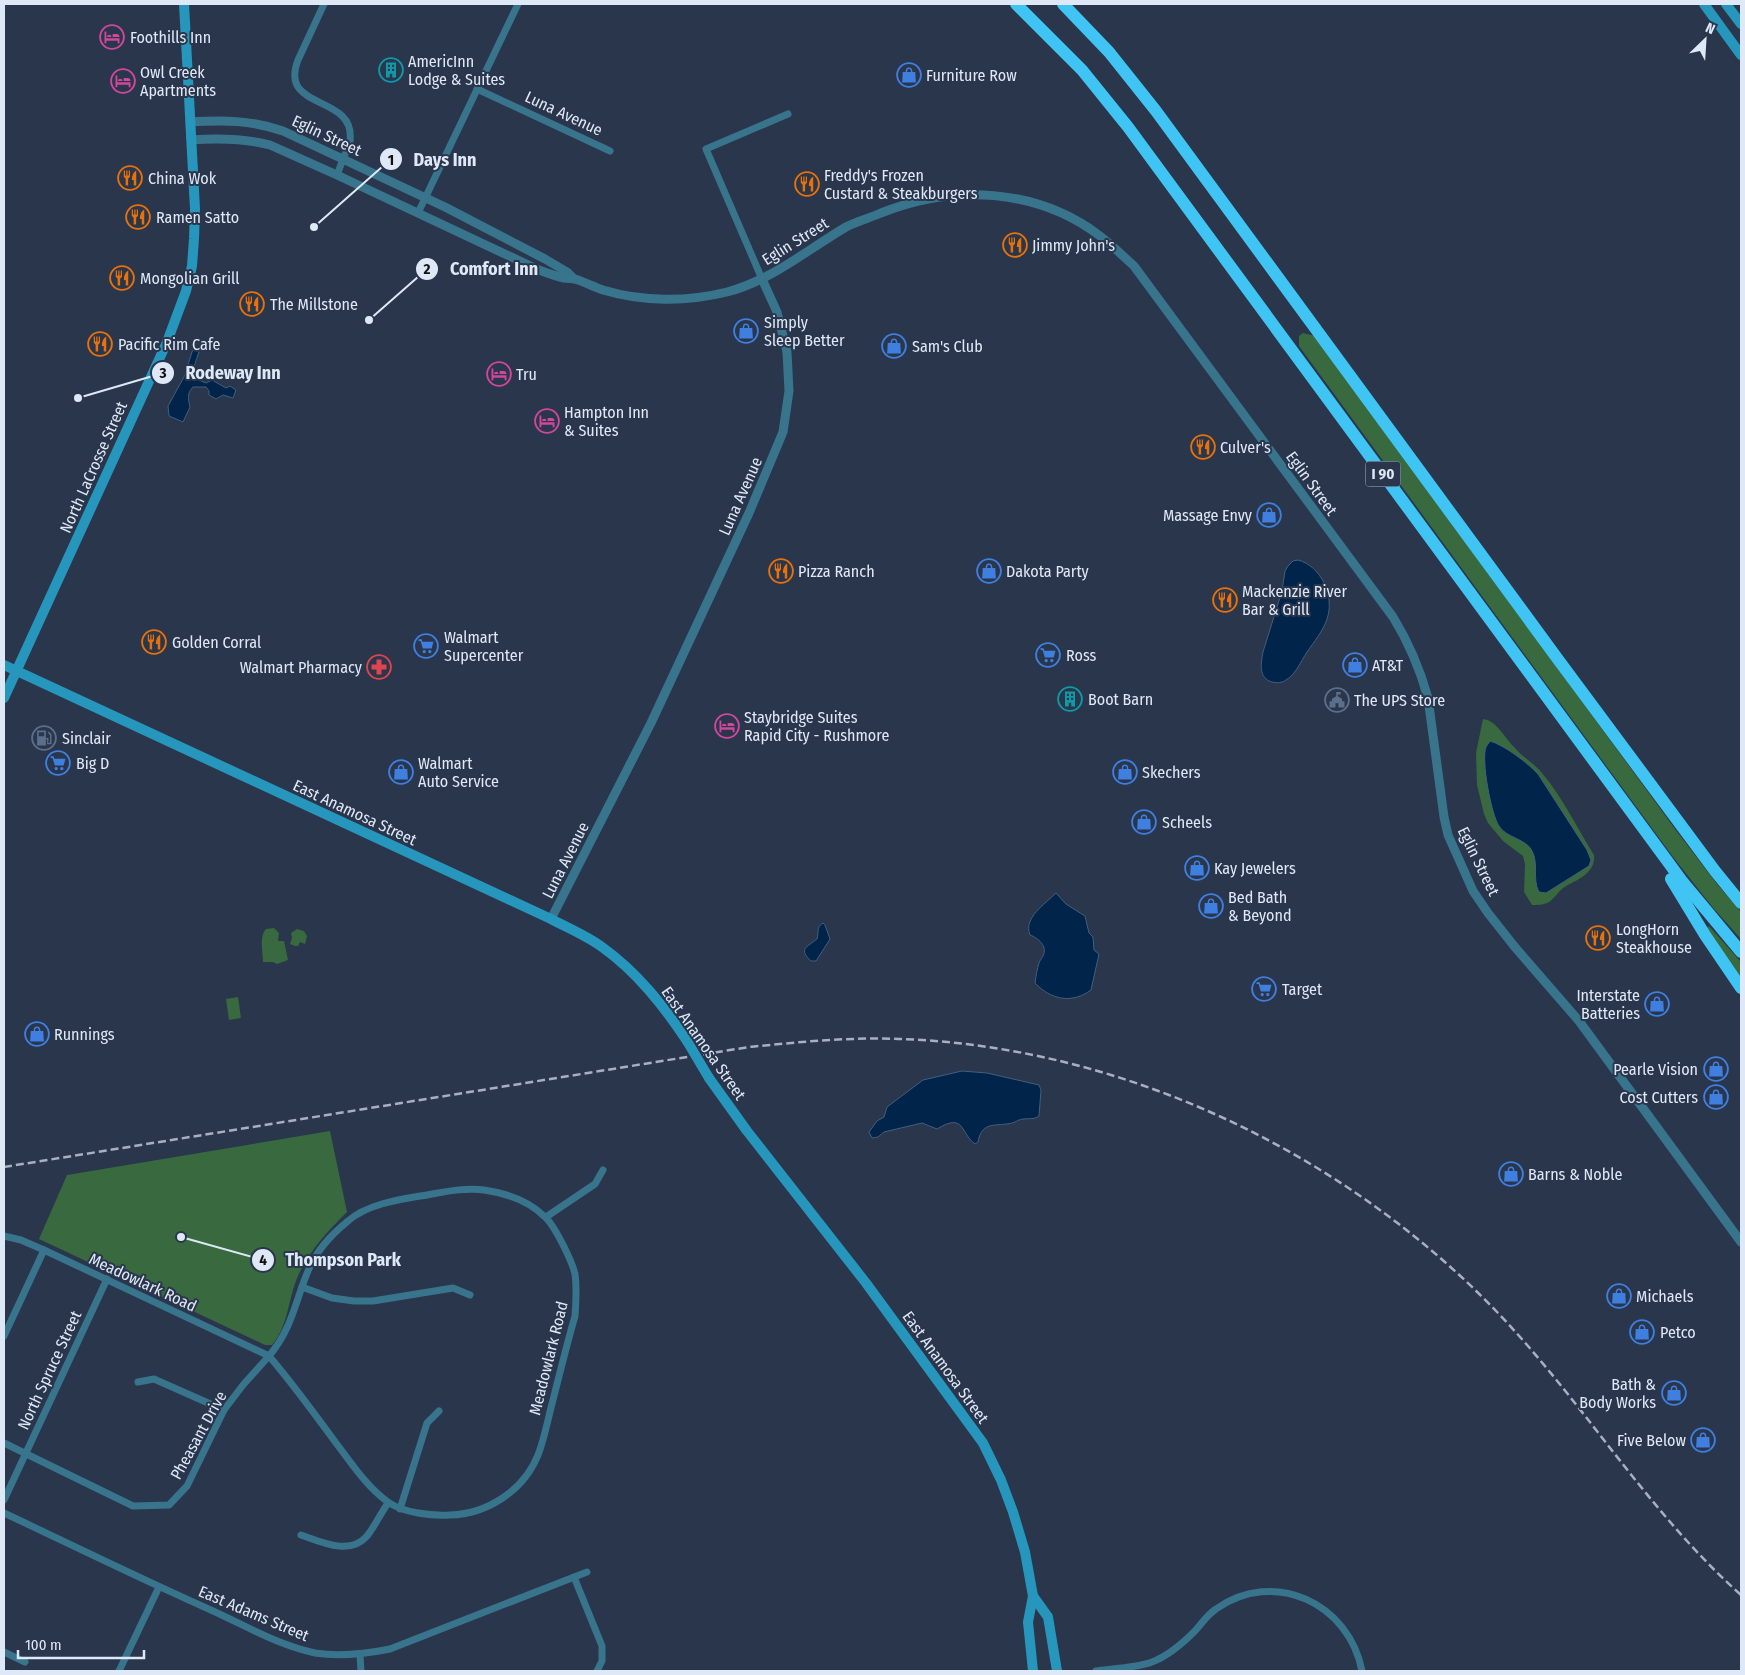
<svg xmlns="http://www.w3.org/2000/svg" width="1745" height="1675" font-family="'Fira Sans Condensed',sans-serif">
  <style>
    .green { fill: #39693e }
    .water { fill: #00244a; stroke: #435f7e }
    .lines { fill: none; stroke-linecap: round; stroke-linejoin: round }
    .minor { stroke: #38748c; stroke-width: 7 }
    .tertiary { stroke: #38748c; stroke-width: 9 }
    .secondary { stroke: #2796bc; stroke-width: 10 }
    .motorway { stroke: #40c4f3; stroke-width: 12 }
    .rail { stroke: #a6b0c1; stroke-width: 2.5; stroke-dasharray: 8 4; stroke-linecap: butt }
    .secondary-bridge { stroke: #2796bc; stroke-width: 10 }
    .labels { text-anchor: middle; stroke-width: 4; stroke-linejoin: round; paint-order: stroke }
    .shield { fill: #29364c; stroke: #a8b3c4; stroke-width: 1 }
    .shield-label { font-size: 15px; font-weight: bold; fill: #dfe8f7 }
    .poi-label { font-size: 16px; fill: #dfe8f7; stroke: #29364c; text-anchor: start }
    .street-label { font-size: 16px; fill: #dfe8f7; stroke: #29364c }
    .leader { fill: none; stroke: #dfe8f7; stroke-width: 2 }
    .callout-dot { fill: #dfe8f7; stroke: #29364c; stroke-width: 2 }
    .mark-label { font-size: 15px; text-anchor: middle; font-weight: bold; fill: #111 }
    .callout-label { font-size: 18px; text-anchor: middle; font-weight: bold; fill: #dfe8f7; stroke: #29364c; stroke-width: 4; stroke-linejoin: round; paint-order: stroke }
  </style>
  <rect width="100%" height="100%" fill="#29364c"/>
  <!-- green -->
  <g class="green">
    <polygon points="1303,333 1315,336 1675,829 1717,884 1741,912 1741,939 1714,909 1673,857 1299,346 1299,336"/>
    <path d="M 1483,719 C 1496,720 1505,738 1514,747 C 1522,757 1534,763 1542,773 C 1563,798 1577,828 1594,855 C 1596,874 1576,880 1563,888 C 1558,892 1554,899 1549,902 C 1544,905 1537,905 1532,905 L 1524,892 L 1525,864 L 1523,856 L 1503,841 L 1488,823 L 1484,814 L 1477,785 L 1476,753 Z"/>
    <polygon points="1709,926 1741,962 1741,979 1707,928"/>
    <path d="M 266,929 L 274,928 L 279,933 L 278,941 L 284,941 L 288,960 L 277,964 L 273,962 L 263,962 C 263,952 259,936 266,929 Z"/>
    <polygon points="297,929 304,931 307,936 305,944 300,942 298,946 295,946 290,944 292,938 291,933"/>
    <polygon points="238,997 241,1018 229,1020 226,999"/>
    <path d="M 330,1131 L 347,1212 C 328,1231 309,1251 298,1276 C 288,1298 289,1325 272,1345 L 265,1345 L 39,1239 L 67,1175 Z"/>
  </g>
  <!-- water -->
  <g class="water">
    <path d="M 194,349 L 199,352 C 196,360 192,370 194,378 L 206,383 L 212,380 L 226,388 L 230,386 L 236,390 L 233,398 L 223,395 L 216,399 L 209,395 L 209,391 L 206,387 L 193,387 C 187,393 188,399 190,407 L 183,422 L 169,416 L 168,406 L 184,377 L 192,352 Z"/>
    <path d="M 1298,560 C 1321,566 1335,596 1327,619 C 1323,631 1314,642 1307,652 C 1301,661 1296,674 1286,680 C 1282,683 1277,683 1272,682 C 1258,678 1261,663 1263,652 L 1282,591 L 1285,571 L 1288,566 L 1293,561 Z"/>
    <path d="M 1490,741 C 1504,745 1528,763 1538,774 L 1587,850 L 1591,860 L 1589,866 L 1546,893 L 1539,892 C 1532,879 1539,864 1532,851 C 1527,839 1506,838 1499,826 C 1491,814 1481,760 1486,747 C 1487,745 1489,743 1490,741 Z"/>
    <path d="M 1056,893 L 1066,904 L 1085,916 L 1089,933 L 1093,937 L 1094,950 L 1099,954 L 1091,990 C 1072,1004 1051,1000 1035,983 C 1036,976 1037,969 1039,963 C 1040,960 1042,958 1043,956 C 1048,946 1038,938 1030,935 C 1023,918 1045,904 1056,893 Z"/>
    <path d="M 823,923 L 825,925 L 830,939 L 816,961 L 811,961 C 798,949 807,947 817,939 C 819,933 816,927 823,923 Z"/>
    <path d="M 962,1071 L 987,1073 L 1039,1085 L 1041,1090 L 1039,1116 C 1033,1120 1030,1118 1024,1119 C 1019,1119 1016,1122 1012,1123 C 996,1127 982,1120 978,1142 L 975,1144 C 960,1133 965,1112 937,1129 L 922,1123 L 884,1132 L 878,1137 L 872,1138 L 869,1132 L 877,1121 L 884,1117 L 887,1107 L 923,1080 Z"/>
  </g>
  <g class="lines">
    <!-- minor -->
    <g class="minor">
      <path d="M 324,4 L 298,60 C 278,112 356,93 350,141 L 337,175"/>
      <polyline points="477,89 610,151"/>
      <polyline points="418,213 518,4"/>
      <polyline points="762,279 706,149 788,114"/>
      <polyline points="546,1217 595,1184 603,1170"/>
      <path d="M 4,1236 L 21,1240 L 44,1250 L 269,1356 C 292,1329 295,1302 308,1271 C 316,1251 332,1234 348,1221 C 366,1205 396,1200 420,1196 C 440,1193 463,1187 484,1190 C 505,1193 529,1201 545,1217 C 555,1226 572,1261 575,1274 C 577,1288 576,1302 575,1316 C 567,1344 560,1372 553,1400 C 548,1418 545,1437 538,1455 C 524,1490 488,1514 450,1515 C 432,1516 403,1513 388,1502 C 367,1487 352,1464 336,1443 C 314,1413 293,1384 269,1356 L 243,1385 L 224,1410 L 187,1486 L 169,1505 L 133,1506 L 4,1443"/>
      <polyline points="302,1287 332,1298 354,1301 373,1301 453,1288 470,1295"/>
      <polyline points="4,1336 44,1250"/>
      <polyline points="138,1382 154,1379 224,1410"/>
      <polyline points="4,1500 107,1279"/>
      <polyline points="400,1509 427,1423 439,1411"/>
      <path d="M 4,1513 C 74,1546 143,1580 213,1611 C 246,1626 280,1646 315,1653 C 341,1657 365,1654 390,1649 L 587,1572"/>
      <path d="M 301,1535 C 321,1542 350,1556 367,1536 C 375,1526 381,1513 388,1503"/>
      <polyline points="574,1577 602,1646 602,1661 597,1671"/>
      <polyline points="4,1652 25,1662"/>
      <polyline points="360,1655 361,1671"/>
      <polyline points="119,1671 159,1587"/>
      <path d="M 1096,1671 C 1111,1669 1140,1667 1152,1662 C 1168,1656 1183,1643 1195,1631 C 1202,1623 1207,1615 1216,1609 C 1274,1568 1349,1603 1362,1671"/>
    </g>
    <!-- tertiary -->
    <g class="tertiary">
      <path d="M 190,122 C 224,120 251,120 283,131 L 445,207 L 545,259 L 567,272 L 574,279"/>
      <path d="M 191,140 C 218,138 243,138 270,145 L 337,175 L 539,270 C 547,273 555,276 564,278 C 568,279 572,278 575,279 C 585,282 594,287 603,290 C 643,302 687,302 727,292 C 772,280 807,250 846,227 C 857,221 870,218 881,213 C 953,184 1037,188 1100,236 C 1112,245 1123,256 1134,266 L 1393,617 C 1409,643 1420,669 1428,698 L 1444,817 L 1448,835 L 1465,873 L 1473,891 L 1488,913 L 1514,946 L 1579,1021 L 1741,1242"/>
      <polyline points="551,919 651,723 749,513 783,432 789,391 787,352 777,312 762,279"/>
    </g>
    <!-- secondary -->
    <g class="secondary">
      <polyline points="1704,4 1741,55"/>
      <polyline points="1726,4 1741,24"/>
      <path d="M 4,665 L 551,919 C 568,928 587,936 602,947 C 637,972 663,1005 687,1041"/>
      <polyline points="4,698 167,342 186,291 192,266 194,239 195,209 184,4"/>
      <polyline points="709,1078 747,1131 866,1283 983,1443 1001,1480 1013,1512 1025,1552 1033,1596 1028,1622 1033,1671"/>
      <polyline points="1033,1596 1048,1617 1057,1671"/>
    </g>
    <!-- motorway -->
    <g class="motorway">
      <polyline points="1016,4 1082,70 1128,127 1682,881 1741,952"/>
      <polyline points="1063,4 1109,52 1156,111 1557,658 1715,871 1741,903"/>
      <polyline points="1671,879 1705,935 1741,988"/>
    </g>
    <!-- rail -->
    <path class="rail" d="M 4,1167 L 749,1047 C 799,1042 849,1037 899,1039 C 1122,1046 1345,1153 1498,1313 C 1584,1403 1648,1512 1741,1595"/>
    <!-- secondary-bridge -->
    <polyline class="secondary-bridge" points="687,1041 709,1078"/>
  </g>
  <!-- icons -->
  <defs>
    <g id="hotel-ring" transform="scale(1.25)"><circle r="9.5" fill="#29364c" stroke="#d1479c" stroke-width="1.5"/><path d="M-6-4.5h1.5V1H6V5H4.5V3h-9V5H-6ZM-4 0a1.8 1.8 0 1 1 3.6 0ZM.5 0V-2.5h3Q6-2.5 6 0Z" fill="#d1479c"/></g>
    <g id="building-ring" transform="scale(1.25)"><circle r="9.5" fill="#29364c" stroke="#0f9aa8" stroke-width="1.5"/><path d="M-4-6H4V6H1V3H-1V6H-4ZM-2.5-4.3h1.7v1.8h-1.7ZM.8-4.3h1.7v1.8H.8ZM-2.5-1h1.7V.8h-1.7ZM.8-1h1.7V.8H.8Z" fill="#0f9aa8"/></g>
    <g id="shop-ring" transform="scale(1.25)"><circle r="9.5" fill="#29364c" stroke="#3f7fe0" stroke-width="1.5"/><path d="M-5-2.5h2.3a2.7 3.5 0 0 1 5.4 0H5L5.5 6h-11ZM-1.5-2.5h3a1.5 2.3 0 0 0-3 0Z" fill="#3f7fe0"/></g>
    <g id="restaurant-ring" transform="scale(1.25)"><circle r="9.5" fill="#29364c" stroke="#e8710a" stroke-width="1.5"/><path d="M-5-6h1v4h1v-4h1v4h1v-4h1v5L-1.5 .5V6h-2V.5L-5-1ZM5-6V6H3V1.5H1.5Q1.5-4 5-6Z" fill="#e8710a"/></g>
    <g id="supermarket-ring" transform="scale(1.25)"><circle r="9.5" fill="#29364c" stroke="#3f7fe0" stroke-width="1.5"/><path d="M-6-5.5h2.5l.6 2H6L4.5 2H-2.5L-4.4-4H-6ZM-1.5 3.2a1.3 1.3 0 1 0 .1 0ZM3 3.2a1.3 1.3 0 1 0 .1 0Z" fill="#3f7fe0"/></g>
    <g id="pharmacy-ring" transform="scale(1.25)"><circle r="9.5" fill="#29364c" stroke="#e0444e" stroke-width="1.5"/><path d="M-2-6h4v4h4v4h-4v4h-4v-4h-4v-4h4Z" fill="#e0444e"/></g>
    <g id="civic-ring" transform="scale(1.25)"><circle r="9.5" fill="#29364c" stroke="#5c6f8a" stroke-width="1.5"/><path d="M-.6-6.5H3V-4.5H.6V-3L4-1V1h2V6H-6V1h2V-1L-.6-3ZM-1.2 2.5V6h2.4V2.5Z" fill="#5c6f8a"/></g>
    <g id="fuel-ring" transform="scale(1.25)"><circle r="9.5" fill="#29364c" stroke="#5c6f8a" stroke-width="1.5"/><path d="M-5.5-6h7V0h2V4h1.3V-2.5L3-4.5l.8-.8L6-3V5H2.5V1h-1V6h-7ZM-4.2-4.7v3.2H.2V-4.7Z" fill="#5c6f8a"/></g>
  </defs>
  <g fill-rule="evenodd">
    <use href="#hotel-ring" x="112" y="37"/>
    <use href="#building-ring" x="391" y="70"/>
    <use href="#shop-ring" x="909" y="75"/>
    <use href="#hotel-ring" x="123" y="81"/>
    <use href="#restaurant-ring" x="130" y="178"/>
    <use href="#restaurant-ring" x="807" y="184"/>
    <use href="#restaurant-ring" x="138" y="217"/>
    <use href="#restaurant-ring" x="1015" y="245"/>
    <use href="#restaurant-ring" x="122" y="278"/>
    <use href="#restaurant-ring" x="252" y="304"/>
    <use href="#shop-ring" x="746" y="331"/>
    <use href="#restaurant-ring" x="100" y="344"/>
    <use href="#shop-ring" x="894" y="346"/>
    <use href="#hotel-ring" x="499" y="374"/>
    <use href="#hotel-ring" x="547" y="421"/>
    <use href="#restaurant-ring" x="1203" y="447"/>
    <use href="#shop-ring" x="1269" y="515"/>
    <use href="#restaurant-ring" x="781" y="571"/>
    <use href="#shop-ring" x="989" y="571"/>
    <use href="#restaurant-ring" x="1225" y="600"/>
    <use href="#restaurant-ring" x="154" y="642"/>
    <use href="#supermarket-ring" x="426" y="646"/>
    <use href="#supermarket-ring" x="1048" y="655"/>
    <use href="#shop-ring" x="1355" y="665"/>
    <use href="#pharmacy-ring" x="379" y="667"/>
    <use href="#building-ring" x="1070" y="699"/>
    <use href="#civic-ring" x="1337" y="700"/>
    <use href="#hotel-ring" x="727" y="726"/>
    <use href="#fuel-ring" x="44" y="738"/>
    <use href="#supermarket-ring" x="58" y="763"/>
    <use href="#shop-ring" x="401" y="772"/>
    <use href="#shop-ring" x="1125" y="772"/>
    <use href="#shop-ring" x="1144" y="822"/>
    <use href="#shop-ring" x="1197" y="868"/>
    <use href="#shop-ring" x="1211" y="906"/>
    <use href="#restaurant-ring" x="1598" y="938"/>
    <use href="#supermarket-ring" x="1264" y="989"/>
    <use href="#shop-ring" x="1657" y="1004"/>
    <use href="#shop-ring" x="37" y="1034"/>
    <use href="#shop-ring" x="1716" y="1069"/>
    <use href="#shop-ring" x="1716" y="1097"/>
    <use href="#shop-ring" x="1511" y="1174"/>
    <use href="#shop-ring" x="1619" y="1296"/>
    <use href="#shop-ring" x="1642" y="1332"/>
    <use href="#shop-ring" x="1674" y="1393"/>
    <use href="#shop-ring" x="1703" y="1440"/>
  </g>
  <g class="labels">
    <!-- shield labels -->
    <rect class="shield" x="1365.5" y="461.5" width="35" height="25" rx="4"/>
    <g class="shield-label">
      <text x="1383" y="479">I 90</text>
    </g>
    <!-- poi labels -->
    <g class="poi-label">
      <text x="130" y="43">Foothills Inn</text>
      <text x="408" y="67">AmericInn<tspan x="408" dy="18">Lodge &amp; Suites</tspan></text>
      <text x="140" y="78">Owl Creek<tspan x="140" dy="18">Apartments</tspan></text>
      <text x="926" y="81">Furniture Row</text>
      <text x="824" y="181">Freddy's Frozen<tspan x="824" dy="18">Custard &amp; Steakburgers</tspan></text>
      <text x="148" y="184">China Wok</text>
      <text x="156" y="223">Ramen Satto</text>
      <text x="1032" y="251">Jimmy John's</text>
      <text x="140" y="284">Mongolian Grill</text>
      <text x="270" y="310">The Millstone</text>
      <text x="764" y="328">Simply<tspan x="764" dy="18">Sleep Better</tspan></text>
      <text x="118" y="350">Pacific Rim Cafe</text>
      <text x="912" y="352">Sam's Club</text>
      <text x="516" y="380">Tru</text>
      <text x="564" y="418">Hampton Inn<tspan x="564" dy="18">&amp; Suites</tspan></text>
      <text x="1220" y="453">Culver's</text>
      <text x="1252" y="521" text-anchor="end">Massage Envy</text>
      <text x="798" y="577">Pizza Ranch</text>
      <text x="1006" y="577">Dakota Party</text>
      <text x="1242" y="597">Mackenzie River<tspan x="1242" dy="18">Bar &amp; Grill</tspan></text>
      <text x="444" y="643">Walmart<tspan x="444" dy="18">Supercenter</tspan></text>
      <text x="172" y="648">Golden Corral</text>
      <text x="1066" y="661">Ross</text>
      <text x="1372" y="671">AT&amp;T</text>
      <text x="362" y="673" text-anchor="end">Walmart Pharmacy</text>
      <text x="1088" y="705">Boot Barn</text>
      <text x="1354" y="706">The UPS Store</text>
      <text x="744" y="723">Staybridge Suites<tspan x="744" dy="18">Rapid City - Rushmore</tspan></text>
      <text x="62" y="744">Sinclair</text>
      <text x="76" y="769">Big D</text>
      <text x="418" y="769">Walmart<tspan x="418" dy="18">Auto Service</tspan></text>
      <text x="1142" y="778">Skechers</text>
      <text x="1162" y="828">Scheels</text>
      <text x="1214" y="874">Kay Jewelers</text>
      <text x="1228" y="903">Bed Bath<tspan x="1228" dy="18">&amp; Beyond</tspan></text>
      <text x="1616" y="935">LongHorn<tspan x="1616" dy="18">Steakhouse</tspan></text>
      <text x="1282" y="995">Target</text>
      <text x="1640" y="1001" text-anchor="end">Interstate<tspan x="1640" dy="18">Batteries</tspan></text>
      <text x="54" y="1040">Runnings</text>
      <text x="1698" y="1075" text-anchor="end">Pearle Vision</text>
      <text x="1698" y="1103" text-anchor="end">Cost Cutters</text>
      <text x="1528" y="1180">Barns &amp; Noble</text>
      <text x="1636" y="1302">Michaels</text>
      <text x="1660" y="1338">Petco</text>
      <text x="1656" y="1390" text-anchor="end">Bath &amp;<tspan x="1656" dy="18">Body Works</tspan></text>
      <text x="1686" y="1446" text-anchor="end">Five Below</text>
    </g>
    <!-- street labels -->
    <g class="street-label">
      <text transform="translate(564 113) rotate(25)" y="6">Luna Avenue</text>
      <text transform="translate(327 135) rotate(25)" y="6">Eglin Street</text>
      <text transform="translate(795 241) rotate(-32)" y="6">Eglin Street</text>
      <text transform="translate(93 467) rotate(-66)" y="6">North LaCrosse Street</text>
      <text transform="translate(1312 483) rotate(54)" y="6">Eglin Street</text>
      <text transform="translate(740 496) rotate(-66)" y="6">Luna Avenue</text>
      <text transform="translate(355 812) rotate(25)" y="6">East Anamosa Street</text>
      <text transform="translate(565 860) rotate(-63)" y="6">Luna Avenue</text>
      <text transform="translate(1479 861) rotate(64)" y="6">Eglin Street</text>
      <text transform="translate(704 1043) rotate(55)" y="6">East Anamosa Street</text>
      <text transform="translate(143 1282) rotate(25)" y="6">Meadowlark Road</text>
      <text transform="translate(548 1358) rotate(-76)" y="6">Meadowlark Road</text>
      <text transform="translate(946 1367) rotate(54)" y="6">East Anamosa Street</text>
      <text transform="translate(49 1370) rotate(-65)" y="6">North Spruce Street</text>
      <text transform="translate(198 1435) rotate(-61)" y="6">Pheasant Drive</text>
      <text transform="translate(254 1613) rotate(23)" y="6">East Adams Street</text>
    </g>
  </g>
  <!-- callouts -->
  <path class="leader" d="M314 227L391 159M369 320L427 269M78 398L163 373M181 1237L263 1260"/>
  <g class="callout-dot">
    <circle cx="314" cy="227" r="5"/>
    <circle cx="369" cy="320" r="5"/>
    <circle cx="78" cy="398" r="5"/>
    <circle cx="181" cy="1237" r="5"/>
    <circle cx="391" cy="159" r="12"/>
    <circle cx="427" cy="269" r="12"/>
    <circle cx="163" cy="373" r="12"/>
    <circle cx="263" cy="1260" r="12"/>
  </g>
  <g class="mark-label">
    <text x="391" y="165">1</text>
    <text x="427" y="274">2</text>
    <text x="163" y="378">3</text>
    <text x="263" y="1265">4</text>
  </g>
  <g class="callout-label">
    <text x="445" y="166">Days Inn</text>
    <text x="494" y="275">Comfort Inn</text>
    <text x="233" y="379">Rodeway Inn</text>
    <text x="343" y="1266">Thompson Park</text>
  </g>
  <!-- border -->
  <rect width="1745" height="1675" fill="none" stroke="#dfe8f7" stroke-width="10"/>
  <!-- north arrow -->
  <g transform="translate(1705 40) rotate(25)" stroke="#29364c" stroke-width="4" paint-order="stroke">
  <path d="M0-4L9 19L0 12L-9 19Z" fill="#dfe8f7"/>
  <text y="-8" font-size="14" font-weight="bold" text-anchor="middle" fill="#dfe8f7">N</text>
  </g>
  <!-- scale -->
  <path d="M18 1650v8h126v-8" fill="none" stroke="#dfe8f7" stroke-width="2.5"/>
  <text x="25" y="1650" font-size="15" fill="#dfe8f7" stroke="#29364c" stroke-width="4" paint-order="stroke">100 m</text>
</svg>
